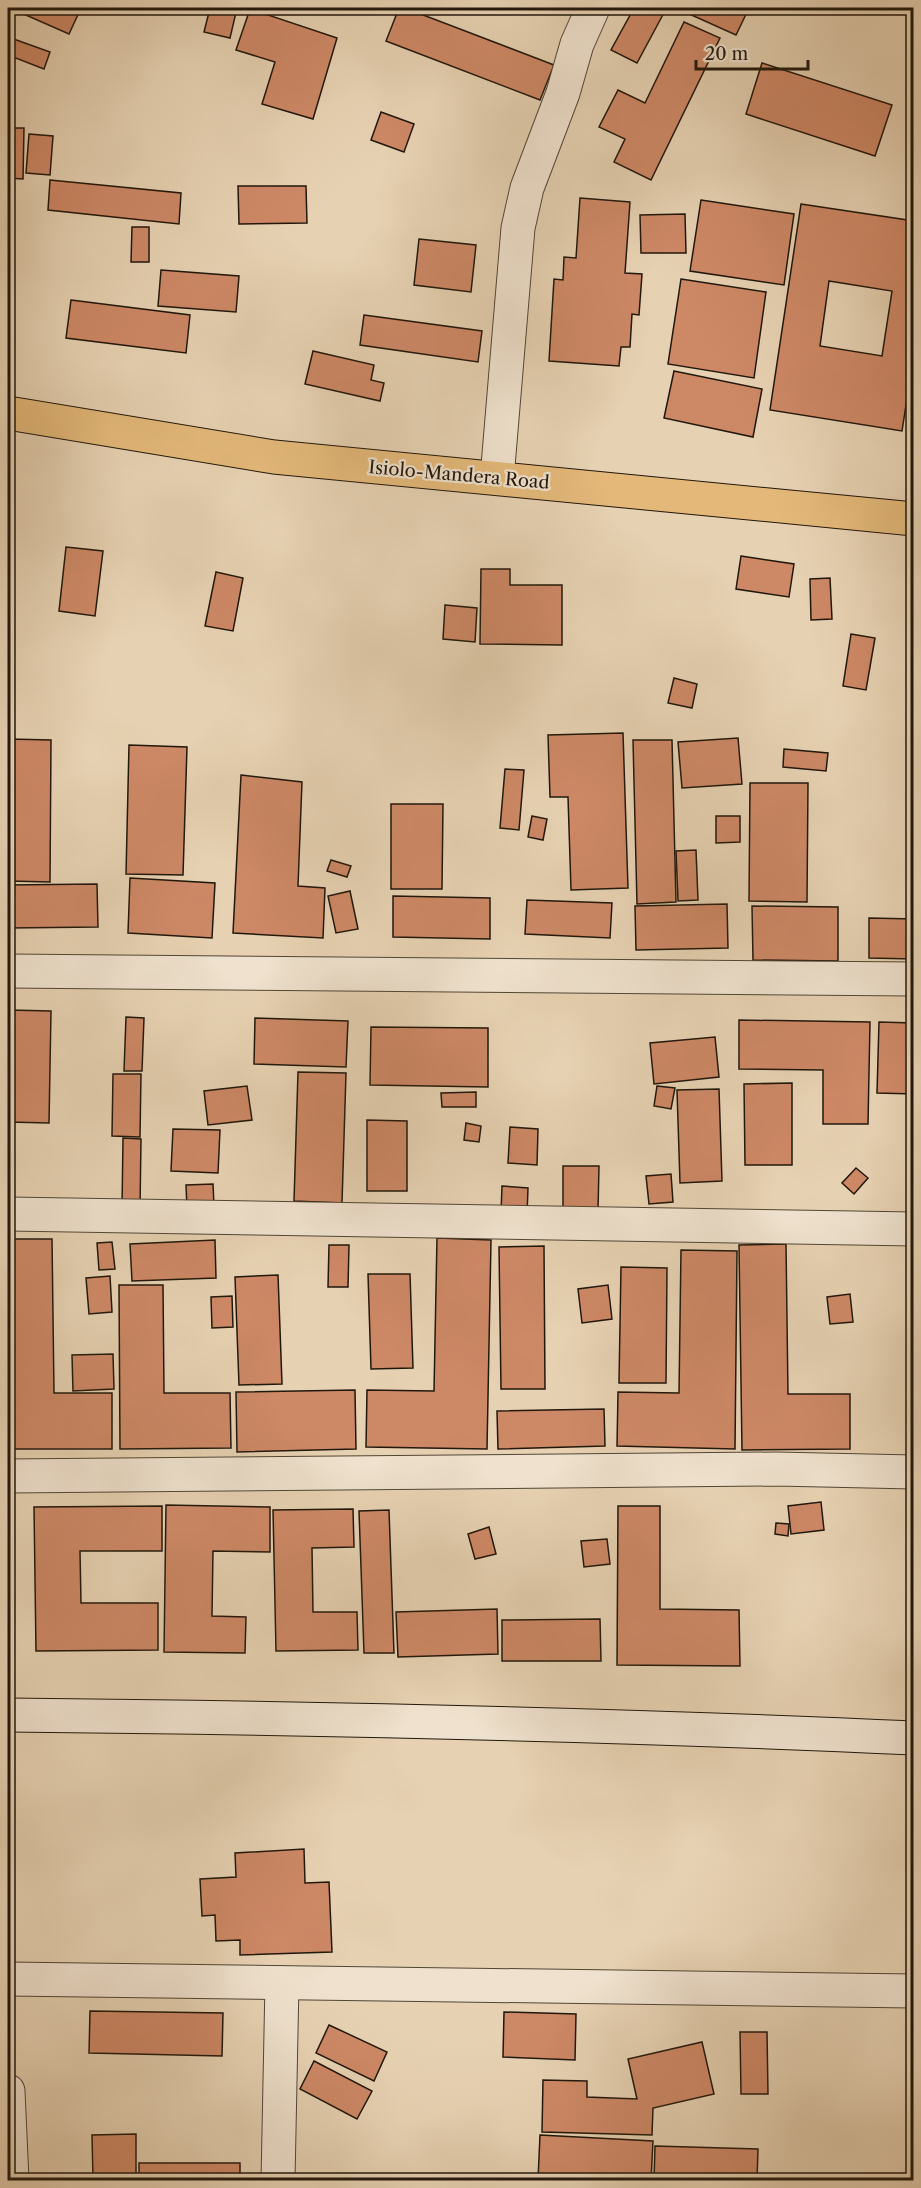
<svg xmlns="http://www.w3.org/2000/svg" width="921" height="2188" font-family="'Libre Caslon Text',serif">
  <style>
    .building { fill: #cd8866; stroke: #21170c; stroke-width: 1.5; fill-rule: evenodd }
    .lines { fill: none; stroke-linecap: round; stroke-linejoin: round }
    .street-casing { stroke: #524636; stroke-width: 35 }
    .secondary-casing { stroke: #21170c; stroke-width: 35 }
    .highway-casing { stroke: #21170c; stroke-width: 35 }
    .street { stroke: #efe1cd; stroke-width: 33 }
    .secondary { stroke: #efe1cd; stroke-width: 33 }
    .highway { stroke: #e3b879; stroke-width: 33 }
    .labels { text-anchor: middle; stroke-width: 4.5; stroke-linejoin: round; paint-order: stroke }
    .street-label { font-size: 18px; fill: #21170c; stroke: #efe1cd }
  </style>
  <rect width="100%" height="100%" fill="#e6d1b2"/>
  <filter id="stains"><feTurbulence type="fractalNoise" baseFrequency=".00333" numOctaves="4"/><feColorMatrix values="0 0 0 0 .2 0 0 0 0 .09 0 0 0 0 .02 0 0 0 .5 -.17"/></filter>
  <radialGradient id="worn" r=".72"><stop offset=".6" stop-color="#630" stop-opacity="0"/><stop offset="1" stop-color="#630" stop-opacity=".3"/></radialGradient>
  <!-- building -->
  <g class="building">
    <polygon points="10,8 81,8 69,34"/>
    <polygon points="210,8 237,8 230,38 204,32"/>
    <polygon points="399,8 405,8 554,65 540,100 386,41"/>
    <polygon points="423,8 445,8 443,14"/>
    <polygon points="634,8 663,8 666,9 637,63 611,50"/>
    <polygon points="676,8 749,8 736,35"/>
    <polygon points="250,9 337,38 313,119 262,104 275,62 236,50"/>
    <polygon points="684,22 720,38 651,180 614,162 625,139 599,127 618,90 645,103"/>
    <polygon points="8,37 50,52 44,69 8,55"/>
    <polygon points="762,63 892,105 875,156 746,114"/>
    <polygon points="381,112 414,124 404,152 371,140"/>
    <polygon points="8,128 24,128 23,179 8,178"/>
    <polygon points="29,134 53,136 50,175 26,173"/>
    <polygon points="50,180 181,193 179,224 48,210"/>
    <polygon points="238,186 306,186 307,223 239,224"/>
    <polygon points="580,198 630,202 625,273 642,274 639,315 632,314 630,347 621,347 619,366 549,361 554,279 563,280 564,257 576,258"/>
    <polygon points="701,200 794,214 784,285 690,271"/>
    <path d="M 801,204 L 914,221 L 914,353 L 902,431 L 770,410 ZM 829,281 L 892,291 L 882,356 L 820,346 Z"/>
    <polygon points="685,214 686,253 641,253 640,215"/>
    <polygon points="132,227 149,227 149,262 131,262"/>
    <polygon points="419,239 476,245 471,292 414,285"/>
    <polygon points="161,270 239,276 236,312 158,306"/>
    <polygon points="8,278 13,278 8,330"/>
    <polygon points="681,279 766,292 754,378 668,364"/>
    <polygon points="71,300 190,315 186,353 66,338"/>
    <polygon points="364,315 482,331 478,362 360,345"/>
    <polygon points="313,351 374,365 371,380 384,383 380,401 305,384"/>
    <polygon points="674,371 762,389 753,437 664,418"/>
    <polygon points="66,547 103,551 95,616 59,611"/>
    <polygon points="741,556 794,564 789,597 736,589"/>
    <polygon points="481,569 510,569 510,585 562,585 562,645 480,644"/>
    <polygon points="216,572 243,578 233,631 205,626"/>
    <polygon points="830,578 832,619 811,620 810,579"/>
    <polygon points="445,605 477,608 475,642 443,639"/>
    <polygon points="851,634 875,638 866,690 843,686"/>
    <polygon points="674,678 697,684 692,708 668,703"/>
    <polygon points="623,733 628,888 571,890 568,797 550,797 548,735"/>
    <polygon points="738,738 742,784 682,788 678,742"/>
    <polygon points="8,739 51,740 50,882 8,881"/>
    <polygon points="633,740 672,740 676,902 637,904"/>
    <polygon points="129,745 187,747 183,875 126,874"/>
    <polygon points="784,749 828,753 826,771 783,767"/>
    <polygon points="505,769 524,770 519,830 500,828"/>
    <polygon points="241,775 302,782 298,886 325,888 323,938 233,933"/>
    <polygon points="750,783 808,783 807,902 749,901"/>
    <polygon points="391,804 443,804 442,889 391,889"/>
    <polygon points="532,816 547,819 543,840 528,837"/>
    <polygon points="716,816 740,816 740,842 716,843"/>
    <polygon points="696,850 698,900 678,901 676,851"/>
    <polygon points="331,860 351,866 347,877 327,871"/>
    <polygon points="130,878 215,883 212,938 128,933"/>
    <polygon points="97,884 98,927 8,928 8,885"/>
    <polygon points="350,891 358,929 336,933 328,896"/>
    <polygon points="393,896 490,898 490,939 393,937"/>
    <polygon points="527,900 612,903 610,938 525,934"/>
    <polygon points="727,904 728,948 636,950 635,906"/>
    <polygon points="752,906 838,907 838,961 753,960"/>
    <polygon points="869,918 914,919 914,959 869,958"/>
    <polygon points="8,1010 51,1011 49,1123 8,1122"/>
    <polygon points="126,1017 144,1018 142,1071 124,1071"/>
    <polygon points="255,1018 348,1021 346,1067 254,1064"/>
    <polygon points="739,1020 870,1022 868,1124 823,1124 823,1070 739,1069"/>
    <polygon points="879,1022 914,1023 914,1094 877,1093"/>
    <polygon points="371,1027 488,1028 488,1087 370,1085"/>
    <polygon points="715,1037 719,1077 654,1084 650,1043"/>
    <polygon points="298,1072 346,1073 342,1203 294,1201"/>
    <polygon points="113,1074 141,1074 140,1137 112,1136"/>
    <polygon points="792,1083 792,1165 745,1165 744,1084"/>
    <polygon points="247,1086 252,1120 208,1125 204,1091"/>
    <polygon points="657,1086 675,1088 671,1109 654,1106"/>
    <polygon points="719,1089 722,1181 680,1183 677,1090"/>
    <polygon points="476,1092 476,1107 442,1107 441,1093"/>
    <polygon points="367,1120 407,1121 407,1191 367,1191"/>
    <polygon points="466,1123 481,1126 479,1142 464,1140"/>
    <polygon points="510,1127 538,1129 537,1165 508,1163"/>
    <polygon points="173,1129 220,1130 218,1173 171,1171"/>
    <polygon points="123,1138 141,1139 140,1209 122,1209"/>
    <polygon points="563,1166 599,1166 598,1211 563,1211"/>
    <polygon points="856,1168 868,1178 854,1194 842,1183"/>
    <polygon points="671,1174 673,1202 649,1204 646,1176"/>
    <polygon points="213,1184 214,1206 187,1208 186,1185"/>
    <polygon points="502,1186 528,1188 527,1215 501,1213"/>
    <polygon points="437,1238 491,1240 487,1449 366,1447 367,1390 434,1391"/>
    <polygon points="8,1239 52,1239 54,1393 112,1393 112,1449 8,1449"/>
    <polygon points="215,1240 216,1278 132,1281 130,1244"/>
    <polygon points="112,1242 115,1269 99,1270 97,1243"/>
    <polygon points="786,1244 788,1394 850,1394 850,1449 742,1450 739,1245"/>
    <polygon points="329,1245 349,1245 348,1287 328,1287"/>
    <polygon points="544,1246 545,1389 501,1389 499,1247"/>
    <polygon points="681,1250 737,1251 735,1449 617,1446 618,1392 679,1393"/>
    <polygon points="621,1267 667,1268 666,1383 619,1383"/>
    <polygon points="368,1274 410,1274 413,1368 371,1369"/>
    <polygon points="278,1275 282,1384 239,1385 235,1277"/>
    <polygon points="110,1276 112,1312 89,1314 86,1278"/>
    <polygon points="119,1285 163,1285 164,1393 230,1393 231,1448 120,1449"/>
    <polygon points="608,1285 612,1319 582,1323 578,1289"/>
    <polygon points="850,1294 853,1322 830,1324 827,1297"/>
    <polygon points="232,1296 233,1327 212,1328 211,1297"/>
    <polygon points="113,1354 114,1389 73,1391 72,1355"/>
    <polygon points="355,1390 356,1449 237,1452 236,1392"/>
    <polygon points="604,1409 605,1446 498,1449 497,1411"/>
    <polygon points="821,1502 824,1530 791,1534 788,1506"/>
    <polygon points="166,1505 270,1507 270,1552 213,1551 212,1616 246,1617 245,1653 164,1652"/>
    <polygon points="162,1506 162,1551 80,1551 81,1603 158,1603 158,1650 36,1651 34,1507"/>
    <polygon points="618,1506 660,1506 660,1609 739,1610 740,1666 617,1665"/>
    <polygon points="353,1509 354,1547 312,1548 313,1612 357,1612 358,1650 276,1651 273,1510"/>
    <polygon points="389,1510 394,1653 364,1653 359,1511"/>
    <polygon points="776,1523 789,1524 788,1536 775,1534"/>
    <polygon points="489,1527 496,1554 475,1559 468,1534"/>
    <polygon points="607,1539 610,1564 584,1567 581,1541"/>
    <polygon points="497,1609 498,1654 398,1657 396,1612"/>
    <polygon points="600,1619 601,1661 502,1661 502,1620"/>
    <polygon points="304,1849 305,1883 329,1882 332,1952 240,1955 240,1940 216,1941 215,1915 202,1916 200,1879 236,1877 235,1853"/>
    <polygon points="90,2011 223,2013 222,2056 89,2053"/>
    <polygon points="504,2012 576,2014 575,2060 503,2057"/>
    <polygon points="329,2025 387,2052 374,2081 316,2053"/>
    <polygon points="740,2032 767,2032 768,2094 741,2094"/>
    <polygon points="702,2042 714,2094 653,2108 652,2135 542,2132 543,2080 587,2081 587,2097 637,2099 628,2059"/>
    <polygon points="314,2061 372,2091 357,2119 300,2089"/>
    <polygon points="136,2134 136,2180 93,2180 92,2135"/>
    <polygon points="540,2135 653,2141 651,2180 538,2180"/>
    <polygon points="655,2146 758,2149 757,2180 654,2180"/>
    <rect x="139" y="2163" width="101" height="17"/>
  </g>
  <g class="lines">
    <!-- street casing -->
    <g class="street-casing">
      <g id="street">
        <polyline points="497,478 518,228 527,188 563,93 577,44 593,8"/>
        <polyline points="8,971 914,979"/>
        <polyline points="8,1214 914,1229"/>
        <polyline points="8,1476 776,1469 914,1472"/>
        <polyline points="8,1979 914,1991"/>
        <polyline points="8,2091 12,2180"/>
        <polyline points="278,2180 282,1983"/>
      </g>
    </g>
    <!-- secondary casing -->
    <g class="secondary-casing">
      <path id="secondary" d="M 8,1715 C 310,1718 612,1724 914,1738"/>
    </g>
    <!-- highway casing -->
    <g class="highway-casing">
      <polyline id="highway" points="8,413 274,457 914,519"/>
    </g>
    <!-- street -->
    <use href="#street" class="street"/>
    <!-- secondary -->
    <use href="#secondary" class="secondary"/>
    <!-- highway -->
    <use href="#highway" class="highway"/>
  </g>
  <g class="labels">
    <!-- street labels -->
    <g class="street-label">
      <text transform="translate(459 475) rotate(5)" y="6">Isiolo-Mandera Road</text>
    </g>
  </g>
  <!-- margin -->
  <rect width="921" height="2188" fill="none" stroke="#e6d1b2" stroke-width="30"/>
  <rect x="9" y="9" width="903" height="2170" fill="none" stroke="#21170c" stroke-width="3"/>
  <rect x="15" y="15" width="891" height="2158" fill="none" stroke="#21170c" stroke-width="1.5"/>
  <!-- scale -->
  <path d="M696 60v9h112v-9" fill="none" stroke="#21170c" stroke-width="3"/>
  <text x="705" y="60" font-size="18" fill="#21170c" stroke="#efe1cd" stroke-width="4.5" paint-order="stroke">20 m</text>
  <rect width="100%" height="100%" filter="url(#stains)"/>
  <rect width="100%" height="100%" fill="url(#worn)"/>
</svg>
